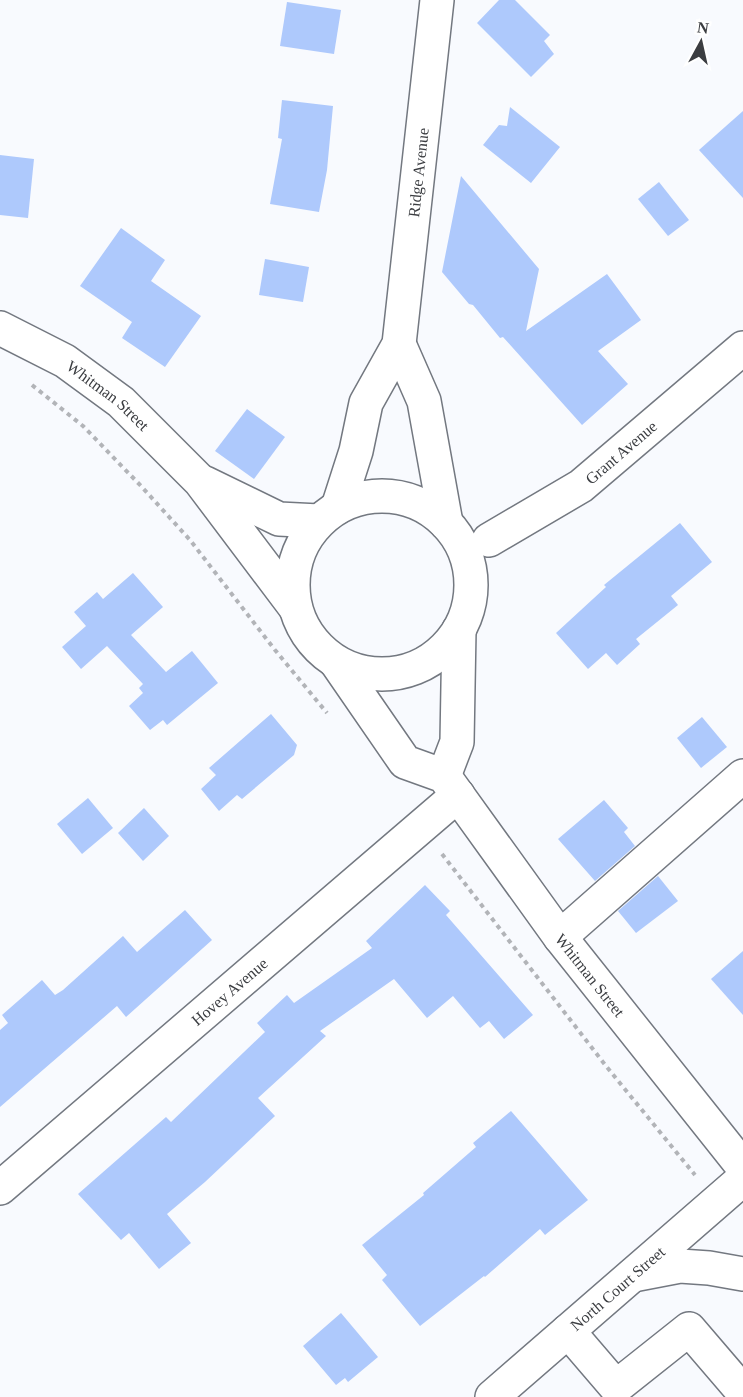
<svg xmlns="http://www.w3.org/2000/svg" width="743" height="1397" font-family="'Times New Roman',serif">
  <style>
    .building { fill: #aec9fc }
    .lines { fill: none; stroke-linecap: round; stroke-linejoin: round }
    .minor-casing { stroke: #737880; stroke-width: 36 }
    .major-casing { stroke: #737880; stroke-width: 36 }
    .path { stroke: #b2b4b8; stroke-width: 4; stroke-dasharray: 4.5 4.5; stroke-linecap: butt }
    .minor { stroke: #fff; stroke-width: 33 }
    .major { stroke: #fff; stroke-width: 33 }
    .labels { text-anchor: middle; stroke-width: 6; stroke-linejoin: round; paint-order: stroke }
    .street-label { font-size: 16px; fill: #3b3d41; stroke: #fff }
  </style>
  <rect width="100%" height="100%" fill="#f8fafe"/>
  <!-- building -->
  <g class="building">
    <polygon points="499,0 515,0 550,35 544,41 554,54 531,77 477,23"/>
    <polygon points="287,2 341,10 334,54 280,46"/>
    <polygon points="282,100 333,106 327,170 319,212 270,204 282,139 278,138"/>
    <polygon points="510,107 560,147 531,183 483,145 499,125 507,126"/>
    <polygon points="743,111 743,198 699,150"/>
    <polygon points="0,155 34,159 28,218 0,215"/>
    <polygon points="461,176 539,269 526,331 607,274 641,320 598,351 628,384 582,425 503,337 500,338 473,305 469,304 442,272"/>
    <polygon points="659,182 689,220 668,236 638,199"/>
    <polygon points="121,228 165,260 151,281 201,316 165,367 122,338 132,322 80,286"/>
    <polygon points="265,259 309,267 303,302 259,295"/>
    <polygon points="247,409 285,437 254,479 215,451"/>
    <polygon points="680,523 712,562 671,596 678,605 636,639 640,644 617,665 606,653 588,669 556,633 606,587 604,585"/>
    <polygon points="133,573 163,607 131,635 166,672 192,651 218,683 167,725 163,720 150,730 129,706 143,693 139,688 143,684 107,646 81,669 62,647 86,626 74,612 97,592 103,599"/>
    <polygon points="271,714 297,745 294,755 242,799 237,795 219,811 201,789 216,775 209,768"/>
    <polygon points="702,717 727,747 701,768 677,738"/>
    <polygon points="88,798 113,828 82,854 57,824"/>
    <polygon points="604,800 628,828 624,832 635,846 595,881 558,839"/>
    <polygon points="144,808 169,836 143,861 118,833"/>
    <polygon points="658,876 678,901 636,933 618,911"/>
    <polygon points="425,885 450,911 446,915 533,1015 504,1039 489,1021 480,1028 453,996 427,1018 394,979 320,1031 326,1036 258,1098 275,1116 205,1182 167,1214 191,1243 159,1269 129,1233 121,1240 78,1194 166,1117 171,1122 265,1032 257,1023 287,995 294,1003 372,948 366,941"/>
    <polygon points="185,910 212,940 126,1017 117,1006 0,1107 0,1030 8,1023 2,1015 42,980 55,995 63,990 123,936 137,952"/>
    <polygon points="743,951 743,1015 711,979"/>
    <polygon points="511,1111 588,1200 545,1235 540,1229 485,1277 484,1276 420,1326 382,1280 387,1275 362,1245 424,1195 423,1193 476,1147 473,1143"/>
    <polygon points="341,1313 378,1357 348,1382 345,1378 336,1385 303,1346"/>
  </g>
  <g class="lines">
    <!-- minor casing -->
    <g class="minor-casing">
      <g id="minor">
        <polyline points="399,344 424,401 446,523"/>
        <path id="s1" d="M 338,507 L 356,451 L 366,403 L 399,344 L 437,0"/>
        <path id="s2" d="M 489,540 L 581,486 L 743,348"/>
        <polyline points="560,937 743,776"/>
        <path id="s3" d="M 0,1188 L 458,795"/>
        <polyline points="568,1331 616,1387 689,1329 743,1392"/>
        <path id="s4" d="M 492,1397 L 743,1179"/>
      </g>
    </g>
    <!-- major casing -->
    <g class="major-casing">
      <g id="major">
        <path id="s5" d="M 0,328 L 65,361 L 121,402 L 200,481 L 295,607"/>
        <polyline points="205,483 279,519 319,521"/>
        <circle cx="382" cy="585" r="89"/>
        <path id="s6" d="M 336,662 L 405,762 L 444,776 L 560,937 L 743,1167"/>
        <polyline points="444,776 457,742 459,630"/>
        <polyline points="633,1275 680,1266 709,1268 743,1274"/>
      </g>
    </g>
    <!-- path -->
    <g class="path">
      <polyline points="32,385 83,426 141,486 190,540 275,650 327,713"/>
      <polyline points="442,854 606,1066 695,1175"/>
    </g>
    <!-- minor -->
    <use href="#minor" class="minor"/>
    <!-- major -->
    <use href="#major" class="major"/>
  </g>
  <g class="labels">
    <!-- street labels -->
    <g class="street-label">
      <text dy="6" stroke="none"><textPath href="#s1" startOffset="348">Ridge Avenue</textPath></text>
      <text dy="6" stroke="none"><textPath href="#s5" startOffset="128">Whitman Street</textPath></text>
      <text dy="6" stroke="none"><textPath href="#s2" startOffset="159">Grant Avenue</textPath></text>
      <text dy="6" stroke="none"><textPath href="#s6" startOffset="410">Whitman Street</textPath></text>
      <text dy="6" stroke="none"><textPath href="#s3" startOffset="302">Hovey Avenue</textPath></text>
      <text dy="6" stroke="none"><textPath href="#s4" startOffset="166">North Court Street</textPath></text>
    </g>
  </g>
  <!-- north arrow -->
  <g transform="translate(701 42) rotate(8)" stroke="#ffffff" stroke-width="4.5" paint-order="stroke">
  <path d="M0-4.5L10 22L0 15L-10 22Z" fill="#3b3d41"/>
  <text y="-9" font-size="16" font-weight="bold" text-anchor="middle" fill="#3b3d41">N</text>
  </g>
</svg>
